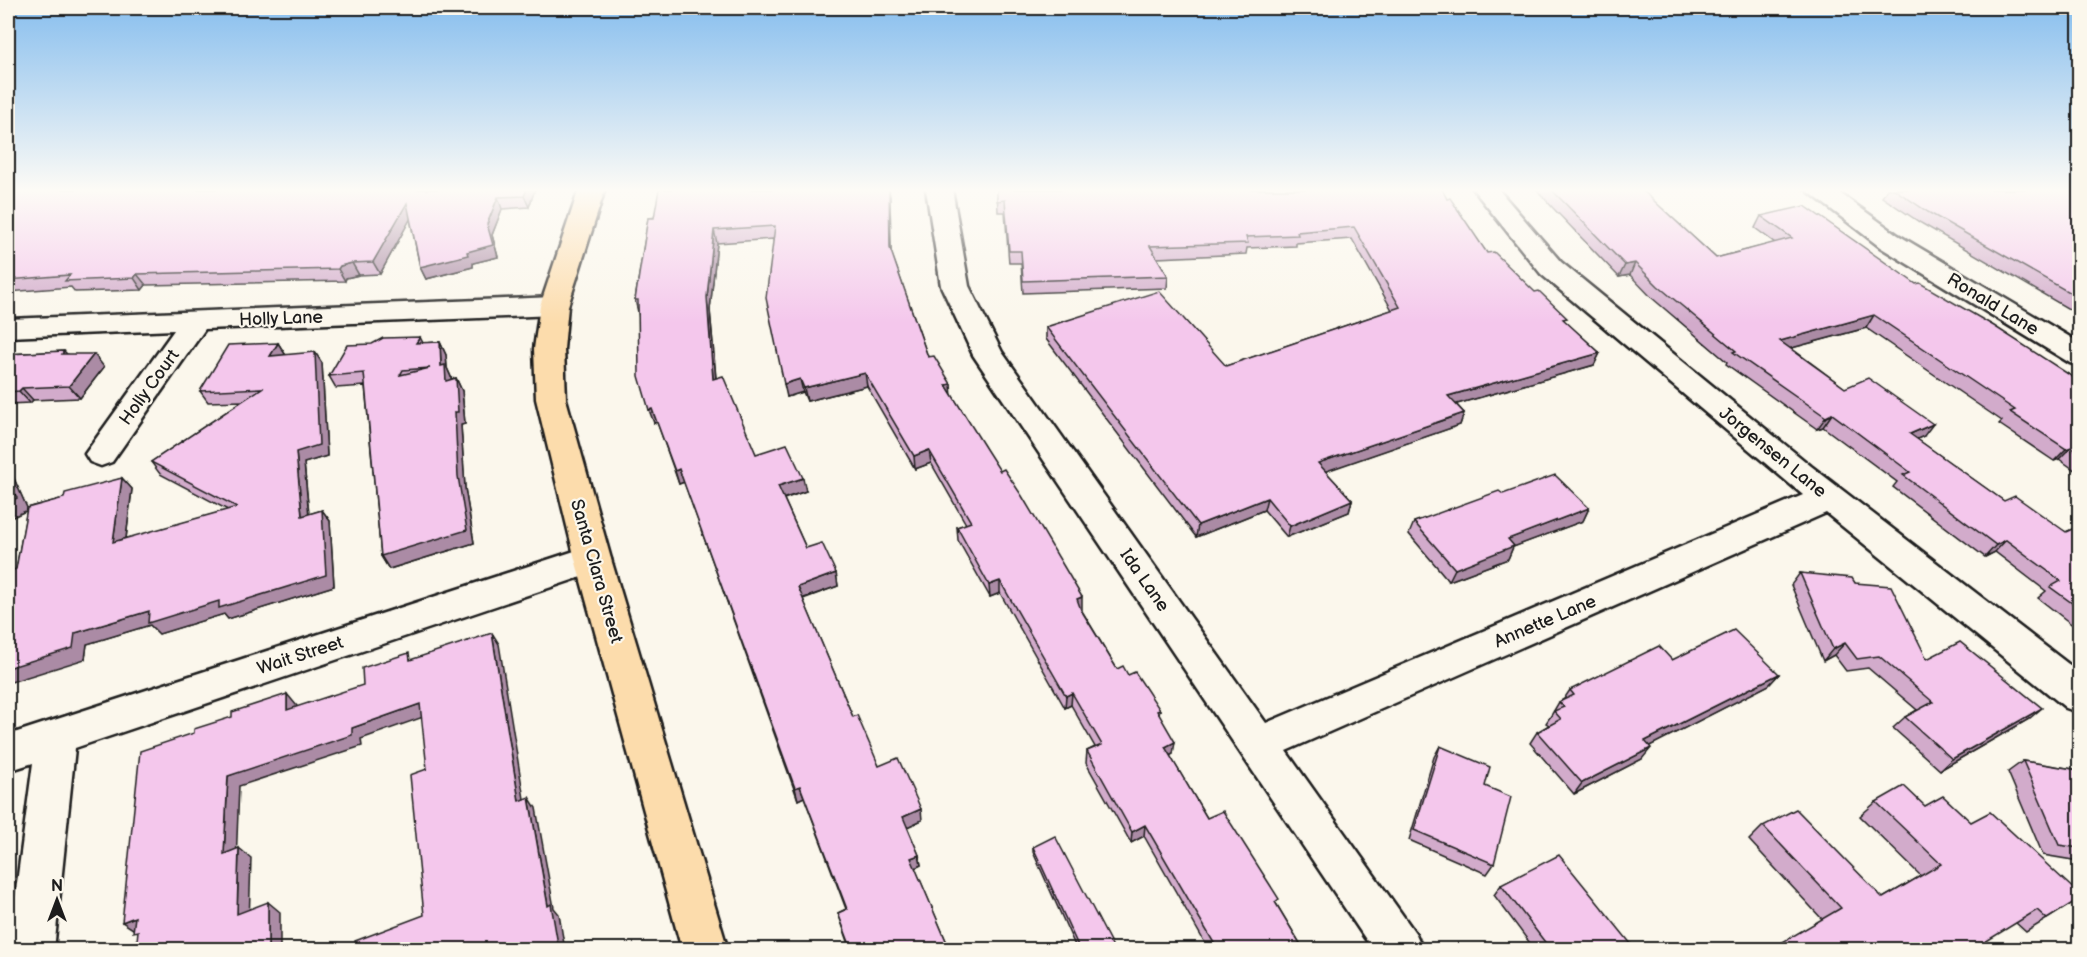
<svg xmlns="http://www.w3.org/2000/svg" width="2087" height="957" font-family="'Balsamiq Sans',sans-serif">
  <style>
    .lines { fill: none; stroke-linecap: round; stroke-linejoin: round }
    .minor-casing { stroke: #1c1c1c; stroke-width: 5 }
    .major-casing { stroke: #1c1c1c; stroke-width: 5 }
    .minor { fill: #fbf7ec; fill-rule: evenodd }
    .major { fill: #fcdcac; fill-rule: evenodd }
    .wall { fill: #d2abcb; stroke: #1c1c1c; stroke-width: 1.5 }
    .shaded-wall { fill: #ab8ba5; stroke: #1c1c1c; stroke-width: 1.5 }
    .building { fill: #f4c7ec; stroke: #1c1c1c; stroke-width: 1.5; fill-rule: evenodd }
    .labels { text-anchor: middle; stroke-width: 4.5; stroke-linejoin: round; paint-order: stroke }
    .street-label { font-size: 18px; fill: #1c1c1c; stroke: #fbf7ec }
  </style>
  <rect width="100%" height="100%" fill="#fbf7ec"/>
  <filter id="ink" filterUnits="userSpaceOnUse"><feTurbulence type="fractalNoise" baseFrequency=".0167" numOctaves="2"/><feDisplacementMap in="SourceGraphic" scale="12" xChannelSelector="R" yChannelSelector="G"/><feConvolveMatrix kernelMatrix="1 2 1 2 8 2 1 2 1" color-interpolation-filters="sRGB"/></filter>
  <g filter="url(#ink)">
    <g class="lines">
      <!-- minor casing -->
      <g class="minor-casing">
        <g id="minor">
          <polygon points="926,189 952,189 969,286 1002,352 1266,723 1803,495 1541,274 1473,189 1498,189 1561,262 1811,466 2080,673 2080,713 2066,708 1826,513 1286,751 1416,934 1423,950 1373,950 973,355 941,286"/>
          <polygon points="1805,189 1834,189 1898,235 2080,343 2080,366 2070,363 1880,247"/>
          <polygon points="554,297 564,300 568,306 564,312 554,315 205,329 112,462 101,466 90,462 85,454 174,330 8,337 8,319"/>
          <polygon points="593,545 605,549 611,559 605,569 75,748 54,950 8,950 33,763 8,771 8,735"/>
        </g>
      </g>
      <!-- major casing -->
      <g class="major-casing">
        <polygon id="major" points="579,189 605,189 568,306 564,349 566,399 611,559 728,950 682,950 575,559 536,399 534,349 540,306"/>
      </g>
      <!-- minor -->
      <use href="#minor" class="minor"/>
      <!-- major -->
      <use href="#major" class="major"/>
    </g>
    <!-- wall -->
    <g class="wall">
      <polygon points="8,189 535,189 529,207 502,209 492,235 498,257 473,263 473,267 426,279 420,267 410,219 380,274 359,275 346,278 345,281 146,285 142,290 75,292 71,287 8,292"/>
      <polygon points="997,189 1447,199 1487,253 1600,353 1594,365 1456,404 1464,413 1460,425 1325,471 1352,500 1349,512 1287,537 1264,510 1196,537 1046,339 1046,327 1226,366 1392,310 1352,239 1296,243 1296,246 1247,248 1246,254 1157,258 1168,276 1167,288 1023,293 1021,263 1009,263 1005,212 998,212"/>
      <polygon points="1536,189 1641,189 1716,258 1775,243 1755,228 1761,216 1916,284 2079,381 2079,473 2059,459 2054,461 1999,424 2002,421 1866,328 1791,348 1845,388 1924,436 1917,439 2004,501 2066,532 2079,526 2079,630 2038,598 2046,591 1995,552 1985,557 1893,487 1897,482 1823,427 1817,429 1726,364 1727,362 1652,298 1630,275 1619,277 1553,208"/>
      <polygon points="1887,189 2079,189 2079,315 1921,223 1882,197"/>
      <polygon points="890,196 891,252 928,357 952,395 1117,669 1128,675 1160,710 1159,715 1173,754 1170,756 1207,818 1277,905 1304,950 1209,950 1144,836 1131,843 1086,763 1087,751 1095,747 1071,705 1065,708 1000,593 990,597 958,540 957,527 966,524 931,463 915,469 867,386 807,401 803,392 787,397 773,239 717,243 710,310 716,378 756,454 806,491 784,499 806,548 836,573 838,586 803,599 853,717 879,766 922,820 907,827 919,855 921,865 915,868 950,950 851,950 838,913 846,909 804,797 798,800 684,482 679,484 657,422 654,423 638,312 635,300 648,218"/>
      <polygon points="440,342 446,355 447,368 452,379 456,378 462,391 465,424 461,425 465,488 474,543 389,569 381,556 365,386 336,388 329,376 423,343"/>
      <polygon points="278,343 285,354 284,355 322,363 327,456 304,463 309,514 322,510 330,521 334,586 228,619 224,614 159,634 150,625 87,644 85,659 16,569 27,510 8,519 8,465 27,508 64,498 122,478 132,489 126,539 228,510 160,474 151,462 242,401 208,402 200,391"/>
      <polygon points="64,351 67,354 104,367 80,398 33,400 30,403 8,404 8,354"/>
      <polygon points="1503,494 1589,508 1583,521 1513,547 1508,559 1449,581 1409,534 1414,522"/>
      <polygon points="1800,573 1855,583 1927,659 2029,719 1940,770 1893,728 1905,717 1917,710 1868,668 1846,671 1834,655 1823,661 1791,585"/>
      <polygon points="1672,660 1779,674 1769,685 1649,746 1642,759 1574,794 1530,743 1537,732 1549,725 1546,723 1552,714 1559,702 1564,699 1570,690"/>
      <polygon points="1440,746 1485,786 1494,864 1487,874 1409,840 1434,757"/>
      <polygon points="2023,761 2079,770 2079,861 2043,855 2008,772"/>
      <polygon points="1876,802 1925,806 1971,822 2079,899 2026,932 2016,923 1822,919 1749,840 1763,826 1883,898 1921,876 1860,816"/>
      <polygon points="1033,847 1114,950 1077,950 1033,852"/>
      <polygon points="1501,885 1636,950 1535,950 1494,895"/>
    </g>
    <!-- shaded-wall -->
    <g class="shaded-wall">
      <polygon points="527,189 535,189 529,207 524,196"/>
      <polygon points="889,189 890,196 891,261 890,248"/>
      <polygon points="498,197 502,209 492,235 498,257 473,263 473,267 426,279 420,267 487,224"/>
      <polygon points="407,203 413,214 380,274 373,262"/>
      <polygon points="714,230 717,243 710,310 717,392 713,379 707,297"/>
      <polygon points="352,263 359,275 346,278 345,281 338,269 340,266"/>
      <polygon points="1635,263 1630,275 1619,277 1625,265"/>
      <polygon points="137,274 146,285 142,290 134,278"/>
      <polygon points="1874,315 1866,328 1773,353 1780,341"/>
      <polygon points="420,337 426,349 416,343"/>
      <polygon points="440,342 446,355 447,368 451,377 452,393 446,381 441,366"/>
      <polygon points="278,343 285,354 277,368 270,356"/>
      <polygon points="315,352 322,363 327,456 304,463 310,527 302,516 296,452"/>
      <polygon points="1600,353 1594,365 1443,408 1448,396"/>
      <polygon points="94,354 104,367 80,398 69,386"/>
      <polygon points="865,373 867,386 807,401 804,388"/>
      <polygon points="456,378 462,391 465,424 461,425 465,488 474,543 389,569 381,556 455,412"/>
      <polygon points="800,379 803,392 787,397 784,384"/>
      <polygon points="951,384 952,397 946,385"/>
      <polygon points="22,388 33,400 30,403 19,391"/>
      <polygon points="652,409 657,422 654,423 649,410"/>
      <polygon points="1464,413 1460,425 1315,475 1318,463"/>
      <polygon points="1832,414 1823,427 1817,429 1826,417"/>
      <polygon points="1933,424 1924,436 1901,446 1910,434"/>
      <polygon points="2071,447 2059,459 2054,461 2066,449"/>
      <polygon points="929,450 931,463 915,469 914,456"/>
      <polygon points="8,465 28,510 8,519"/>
      <polygon points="679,469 684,482 679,484 675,471"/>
      <polygon points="122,478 132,489 124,554 113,542"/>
      <polygon points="803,478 806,491 782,499 778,486"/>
      <polygon points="1267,498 1264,510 1196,537 1198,525"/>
      <polygon points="1352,500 1349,512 1287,537 1290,526"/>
      <polygon points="1589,508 1583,521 1513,547 1508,559 1449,581 1455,569 1508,539"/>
      <polygon points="322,510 330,521 334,586 228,619 224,614 159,634 150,625 87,644 85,659 8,683 8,668 75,633 149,611"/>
      <polygon points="2006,540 1995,552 1985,557 1996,545"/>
      <polygon points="836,573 838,586 801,599 798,587"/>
      <polygon points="1000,581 1000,593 990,597 989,585"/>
      <polygon points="1082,597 1082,610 1076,612 1077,599"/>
      <polygon points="492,633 499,644 526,811 519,801"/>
      <polygon points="1845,643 1834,655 1823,661 1833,649"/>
      <polygon points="1779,674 1769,685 1636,753 1645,741"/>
      <polygon points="1072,693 1071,705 1065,708 1066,696"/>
      <polygon points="287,694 297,706 297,721 287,710"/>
      <polygon points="420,704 429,715 361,739 362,746 239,786 236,864 224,854 228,776 352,728"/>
      <polygon points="2042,708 2029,719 1940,770 1952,759"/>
      <polygon points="1175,742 1173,754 1163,759 1165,747"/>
      <polygon points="1651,748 1642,759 1574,794 1582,783"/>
      <polygon points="800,786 804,797 798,800 795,788"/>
      <polygon points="529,797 536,808 554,908 559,914 565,950 559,950 548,906"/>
      <polygon points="921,809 922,820 905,828 903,817"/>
      <polygon points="1145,825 1144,836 1131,843 1132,832"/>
      <polygon points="239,848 251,858 249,924 237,914"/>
      <polygon points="919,855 921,865 913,869 911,858"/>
      <polygon points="268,902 280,912 280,950 268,950"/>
      <polygon points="135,917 136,931 122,922"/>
    </g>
    <!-- building -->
    <g class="building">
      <polygon points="8,189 527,189 524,196 498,197 487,224 493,245 467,252 468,255 420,267 407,203 373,262 352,263 340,266 338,269 137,274 134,278 65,281 70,275 8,280"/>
      <polygon points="659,189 889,189 890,248 928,357 934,356 951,384 946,385 986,449 1000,471 1004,469 1022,496 1082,597 1077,599 1081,610 1117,669 1123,666 1128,675 1135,672 1160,710 1157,711 1175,742 1165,747 1207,818 1223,811 1279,899 1275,902 1304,950 1218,950 1145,825 1132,832 1087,751 1102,745 1072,693 1066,696 1000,581 989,585 957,527 971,522 929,450 914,456 865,373 804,388 800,379 784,384 766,298 775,226 714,230 707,297 713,379 723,376 756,454 787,444 803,478 778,486 806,548 822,543 836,573 798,587 853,717 857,715 879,766 898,758 921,809 903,817 919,855 911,858 950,950 852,950 838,913 847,909 800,786 795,788 679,469 675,471 652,409 649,410 639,376 638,300 635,300 648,218 654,218"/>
      <polygon points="997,189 1442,189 1447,199 1450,198 1487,253 1494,252 1535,292 1539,291 1567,318 1563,319 1600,353 1448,396 1464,413 1318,463 1352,500 1290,526 1267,498 1198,525 1046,327 1159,291 1226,366 1400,307 1354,227 1297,232 1298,235 1246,237 1248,243 1150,246 1168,276 1023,281 1021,251 1009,251 1005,200 997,201"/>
      <polygon points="1551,189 1641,189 1716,258 1792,238 1761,216 1805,206 1916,284 1920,283 1994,326 2079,381 2079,453 2071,447 2066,449 2010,412 2015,410 1874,315 1780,341 1845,388 1868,378 1933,424 1910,434 2004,501 2015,496 2066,532 2079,526 2079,608 2050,587 2061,581 2006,540 1996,545 1903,475 1910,472 1832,414 1826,417 1733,352 1736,351 1658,286 1635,263 1625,265"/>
      <polygon points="1894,189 2079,189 2079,298 1928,212"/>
      <path d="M 420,337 L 416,343 L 440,342 L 441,366 L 445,365 L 446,381 L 456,378 L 458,412 L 455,412 L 458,476 L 467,530 L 381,556 L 364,373 L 329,376 L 347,345 L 372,344 L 383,338 ZM 430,368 L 400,375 L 403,370 Z"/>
      <polygon points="278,343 270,356 315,352 319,445 296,452 302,516 322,510 326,575 219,608 219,601 148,623 149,611 75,633 73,648 8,668 8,572 16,569 27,508 64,498 65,493 122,478 113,542 237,507 151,462 262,388 200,391 228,345"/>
      <polygon points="64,351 62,354 94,354 69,386 22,388 19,391 8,392 8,354"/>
      <polygon points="1555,475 1589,508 1508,539 1514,546 1455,569 1414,522 1499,491 1503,494"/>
      <polygon points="8,478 17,498 8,502"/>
      <polygon points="1800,573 1852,578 1855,583 1891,586 1927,659 1960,642 2042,708 1952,759 1905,717 1933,702 1879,656 1857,659 1845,643 1833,649"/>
      <polygon points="1734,630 1779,674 1645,741 1651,748 1582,783 1537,732 1561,719 1554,711 1564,707 1559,702 1574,695 1570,690 1659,646 1672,660"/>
      <polygon points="492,633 519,801 529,797 548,906 551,904 559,950 342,950 356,944 355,941 424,915 410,775 427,769 420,704 352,728 352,735 228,776 224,854 239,848 237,914 268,902 268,950 136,950 138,931 133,932 135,917 122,922 140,751 194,733 194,729 232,717 232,712 287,694 287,710 363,685 362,668 409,653 410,660"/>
      <polygon points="1440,746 1490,767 1485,786 1511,797 1494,864 1414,830"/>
      <polygon points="2023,761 2079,770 2079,848 2059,845"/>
      <polygon points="1904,786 1925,806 1943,796 1971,822 1990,812 2079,894 2079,899 2047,919 2037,910 1972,950 1769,950 1841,908 1763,826 1796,809 1883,898 1941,864 1876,802"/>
      <polygon points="1055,836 1114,949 1080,950 1033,847"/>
      <polygon points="1559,855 1636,950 1551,950 1501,885"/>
    </g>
  </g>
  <!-- sky -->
  <linearGradient id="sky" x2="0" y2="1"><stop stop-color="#87beee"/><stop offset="0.59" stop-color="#fdfbf6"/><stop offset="1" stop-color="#fdfbf6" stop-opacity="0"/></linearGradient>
  <rect width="2087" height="323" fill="url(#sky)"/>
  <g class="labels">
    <!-- street labels -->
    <g class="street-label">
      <text transform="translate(1993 304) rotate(31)" y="6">Ronald Lane</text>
      <text transform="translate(281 318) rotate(-2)" y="6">Holly Lane</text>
      <text transform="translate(149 387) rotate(-54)" y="6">Holly Court</text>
      <text transform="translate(1773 452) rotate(39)" y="6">Jorgensen Lane</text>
      <text transform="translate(597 571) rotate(74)" y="6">Santa Clara Street</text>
      <text transform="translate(1145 580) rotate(55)" y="6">Ida Lane</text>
      <text transform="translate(1545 621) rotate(-23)" y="6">Annette Lane</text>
      <text transform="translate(300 655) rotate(-18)" y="6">Wait Street</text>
    </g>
  </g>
  <!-- margin -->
  <rect width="2087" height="957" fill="none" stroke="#fbf7ec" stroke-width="30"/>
  <rect x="15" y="15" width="2057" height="927" fill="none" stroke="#1c1c1c" stroke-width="2" filter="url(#ink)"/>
  <!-- north arrow -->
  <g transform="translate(57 900)" stroke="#fbf7ec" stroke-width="4.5" paint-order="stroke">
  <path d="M0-4.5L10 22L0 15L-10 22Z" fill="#1c1c1c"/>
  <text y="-9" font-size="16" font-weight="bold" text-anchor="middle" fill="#1c1c1c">N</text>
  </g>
</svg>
